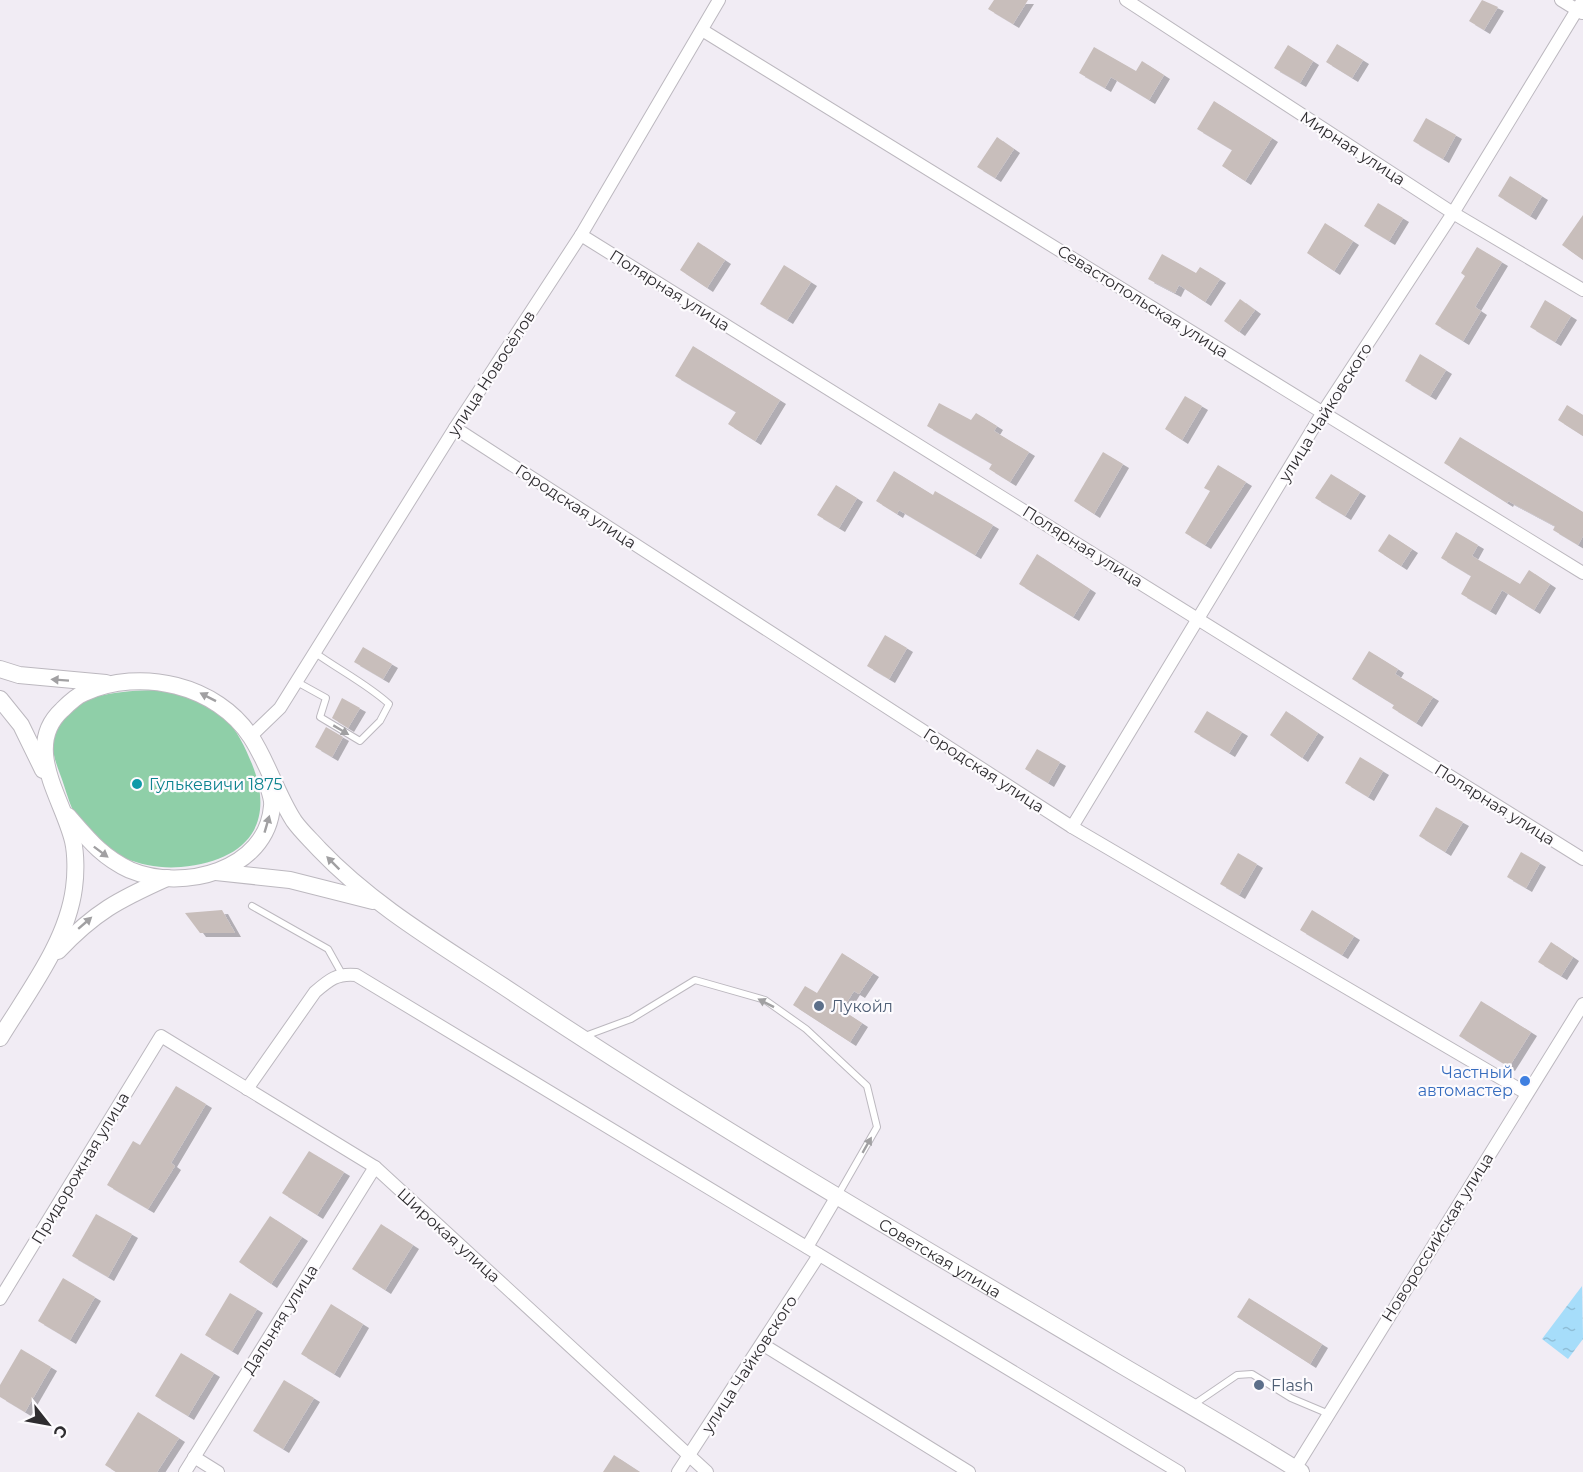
<svg xmlns="http://www.w3.org/2000/svg" width="1583" height="1472" font-family="Montserrat,sans-serif">
  <style>
    .grass { fill: #8fcfa8 }
    .water { fill: url(#water-ripples) }
    .building { fill: #c8bebb; filter: url(#shadow) }
    .lines { fill: none; stroke-linecap: round; stroke-linejoin: round }
    .lane-casing { stroke: #bcb8bf; stroke-width: 8 }
    .street-casing { stroke: #bcb8bf; stroke-width: 14 }
    .secondary-casing { stroke: #bcb8bf; stroke-width: 18 }
    .lane { stroke: #fff; stroke-width: 6 }
    .street { stroke: #fff; stroke-width: 12 }
    .secondary { stroke: #fff; stroke-width: 16 }
    .oneway { fill: #a1a0a2 }
    .culture-dot { fill: #0f9aa8; stroke: #fdfbfe; stroke-width: 2 }
    .service-dot { fill: #5c6f8a; stroke: #fdfbfe; stroke-width: 2 }
    .shop-dot { fill: #3f7fe0; stroke: #fdfbfe; stroke-width: 2 }
    .labels { text-anchor: middle; stroke-width: 4.5; stroke-linejoin: round; paint-order: stroke }
    .street-label { font-size: 16px; fill: #2f2d30; stroke: #fdfbfe }
    .culture-label { font-size: 16px; fill: #0d838f; stroke: #fdfbfe; text-anchor: start }
    .service-label { font-size: 16px; fill: #4e5e75; stroke: #fdfbfe; text-anchor: start }
    .shop-label { font-size: 16px; fill: #366cbe; stroke: #fdfbfe; text-anchor: end }
  </style>
  <defs>
    <pattern id="water-ripples" width="26" height="14" patternUnits="userSpaceOnUse" patternTransform="scale(1.5)"><rect width="26" height="14" fill="#a6ddfa"/><path d="M2 4q2-2 4 0t4 0M15 11q2-2 4 0t4 0" fill="none" stroke="#8fbed7"/></pattern>
    <filter id="shadow"><feDropShadow dx="6" dy="4" stdDeviation="0" flood-color="#0004"/></filter>
  </defs>
  <rect width="100%" height="100%" fill="#f1ecf4"/>
  <!-- grass -->
  <path class="grass" d="M 154,690 C 179,694 204,699 224,717 C 237,730 245,747 252,764 C 277,827 244,861 181,867 C 146,870 110,857 86,831 C 72,817 67,792 60,774 C 53,756 47,735 60,718 C 81,693 124,691 154,690 Z"/>
  <!-- water -->
  <polygon class="water" points="1582,1286 1583,1339 1568,1359 1542,1339"/>
  <!-- building -->
  <g class="building">
    <polygon points="994,0 1028,0 1013,24 988,9"/>
    <polygon points="1482,0 1498,7 1484,30 1469,21"/>
    <polygon points="1337,44 1363,60 1352,78 1326,62"/>
    <polygon points="1288,45 1313,61 1300,83 1274,68"/>
    <polygon points="1094,47 1136,71 1142,61 1164,75 1149,100 1111,77 1105,88 1079,73"/>
    <polygon points="1214,101 1272,138 1245,181 1222,166 1232,150 1197,129"/>
    <polygon points="1426,118 1456,135 1443,159 1413,141"/>
    <polygon points="997,137 1014,149 995,178 977,167"/>
    <polygon points="1510,176 1542,196 1530,216 1498,196"/>
    <polygon points="1378,203 1403,218 1389,241 1364,226"/>
    <polygon points="1583,215 1583,260 1562,245"/>
    <polygon points="1325,223 1353,241 1334,271 1307,253"/>
    <polygon points="698,242 725,260 707,288 680,270"/>
    <polygon points="1477,247 1502,262 1475,307 1481,311 1463,341 1435,324 1465,276 1461,273"/>
    <polygon points="1162,254 1196,273 1200,267 1220,279 1205,302 1179,285 1175,293 1148,279"/>
    <polygon points="784,265 811,282 787,320 760,304"/>
    <polygon points="1240,299 1255,310 1239,332 1224,321"/>
    <polygon points="1545,300 1571,316 1555,342 1530,327"/>
    <polygon points="693,346 780,400 755,441 728,424 736,412 675,376"/>
    <polygon points="1420,354 1446,370 1430,396 1405,381"/>
    <polygon points="1185,396 1202,406 1182,440 1165,429"/>
    <polygon points="939,403 971,420 976,413 997,426 994,431 1029,452 1010,482 989,469 992,464 927,426"/>
    <polygon points="1567,405 1583,415 1583,436 1558,420"/>
    <polygon points="1460,437 1583,512 1583,536 1578,545 1553,530 1555,526 1508,501 1507,503 1444,463"/>
    <polygon points="1103,452 1123,464 1094,514 1074,501"/>
    <polygon points="1218,465 1246,482 1205,545 1185,533 1210,491 1204,488"/>
    <polygon points="894,471 933,495 935,491 993,525 975,555 899,510 897,514 876,501"/>
    <polygon points="1331,474 1360,492 1345,516 1315,498"/>
    <polygon points="836,485 857,498 839,528 817,515"/>
    <polygon points="1456,532 1478,545 1472,556 1520,584 1529,570 1550,584 1534,610 1502,590 1490,611 1461,594 1471,576 1441,558"/>
    <polygon points="1389,534 1412,549 1401,566 1378,551"/>
    <polygon points="1037,554 1090,589 1073,617 1019,584"/>
    <polygon points="885,635 907,648 889,679 867,666"/>
    <polygon points="363,647 392,664 383,679 354,662"/>
    <polygon points="1369,651 1398,669 1395,674 1433,697 1416,723 1392,708 1394,705 1352,679"/>
    <polygon points="342,698 360,708 348,728 332,718"/>
    <polygon points="1207,711 1242,732 1229,753 1194,732"/>
    <polygon points="1286,711 1318,733 1302,758 1270,735"/>
    <polygon points="326,727 343,737 332,757 315,747"/>
    <polygon points="1037,749 1060,762 1048,783 1025,769"/>
    <polygon points="1360,757 1383,771 1368,797 1345,783"/>
    <polygon points="1436,807 1463,822 1445,852 1419,836"/>
    <polygon points="1521,852 1540,863 1526,888 1507,877"/>
    <polygon points="1238,853 1257,864 1239,895 1220,884"/>
    <polygon points="222,910 235,933 200,933 185,913"/>
    <polygon points="1312,910 1354,936 1342,955 1300,930"/>
    <polygon points="1551,942 1573,957 1561,976 1538,962"/>
    <polygon points="842,953 873,973 859,994 854,991 842,1010 862,1023 850,1042 793,1005 805,986 817,993"/>
    <polygon points="1481,1001 1531,1032 1509,1067 1459,1036"/>
    <polygon points="176,1086 206,1104 171,1163 175,1166 148,1209 107,1185 133,1141 140,1145"/>
    <polygon points="309,1151 344,1172 317,1215 282,1193"/>
    <polygon points="96,1214 132,1234 108,1277 72,1256"/>
    <polygon points="270,1216 302,1237 271,1284 239,1262"/>
    <polygon points="381,1224 413,1245 385,1290 352,1269"/>
    <polygon points="63,1278 95,1297 70,1340 38,1321"/>
    <polygon points="230,1293 257,1309 232,1351 205,1335"/>
    <polygon points="1249,1298 1322,1344 1310,1364 1237,1317"/>
    <polygon points="331,1304 363,1324 334,1374 301,1354"/>
    <polygon points="21,1349 51,1367 25,1412 0,1397 0,1385"/>
    <polygon points="181,1353 214,1373 188,1416 155,1396"/>
    <polygon points="284,1380 314,1398 283,1449 253,1431"/>
    <polygon points="138,1412 179,1438 157,1472 116,1472 105,1465"/>
    <polygon points="614,1455 640,1472 603,1472"/>
  </g>
  <g class="lines">
    <!-- lane casing -->
    <g class="lane-casing">
      <g id="lane">
        <path d="M 297,682 L 326,698 L 320,717 L 360,741 L 380,721 L 389,704 C 367,684 339,670 314,652"/>
        <polyline points="252,906 328,949 342,974"/>
        <polyline points="585,1036 631,1019 695,980 765,1000 806,1029 867,1086 877,1127 838,1195"/>
        <polyline points="1193,1405 1237,1375 1252,1374 1291,1398 1329,1414"/>
      </g>
    </g>
    <!-- street casing -->
    <g class="street-casing">
      <g id="street">
        <polyline points="1126,0 1453,213 1583,290"/>
        <polyline points="1561,0 1582,13"/>
        <polyline points="702,30 1583,573"/>
        <polyline points="581,235 1583,859"/>
        <polyline points="455,428 1072,827 1526,1093"/>
        <polyline points="251,736 280,708 455,428 581,235 719,0"/>
        <polyline points="1072,827 1323,412 1453,213 1583,0"/>
        <path d="M 247,1089 L 315,992 C 329,980 337,973 356,975 L 1179,1472"/>
        <polyline points="807,1247 837,1196"/>
        <polyline points="0,1299 161,1036 375,1167 707,1472"/>
        <polyline points="762,1344 969,1472"/>
        <polyline points="194,1457 218,1472"/>
        <polyline points="185,1472 375,1167"/>
        <polyline points="678,1472 819,1255"/>
        <polyline points="1293,1472 1583,1004"/>
      </g>
    </g>
    <!-- secondary casing -->
    <g class="secondary-casing">
      <g id="secondary">
        <polyline points="0,669 19,675 106,683"/>
        <polyline points="0,699 21,725 43,770"/>
        <path d="M 68,816 C 88,839 102,857 130,870 C 182,892 267,871 272,806 C 273,799 269,790 267,783"/>
        <polyline points="216,872 290,880 373,901"/>
        <path d="M 58,951 C 95,912 118,900 167,878"/>
        <path id="s1" d="M 0,1038 C 28,992 67,942 74,888 C 76,874 76,854 73,841 C 63,799 22,747 62,710 C 68,704 76,696 84,693 C 141,667 217,685 251,737 C 268,763 277,795 294,821 C 301,831 311,840 319,849 C 375,908 448,949 515,994 C 710,1124 914,1242 1116,1362 C 1177,1398 1240,1434 1301,1472"/>
      </g>
    </g>
    <!-- lane -->
    <use href="#lane" class="lane"/>
    <!-- street -->
    <use href="#street" class="street"/>
    <!-- secondary -->
    <use href="#secondary" class="secondary"/>
  </g>
  <!-- one-way arrows -->
  <defs><path id="oneway-solid" d="M-6-.8H1V-3.2L6.5 0L1 3.2V.8H-6Z" transform="scale(1.5)"/></defs>
  <g class="oneway">
    <use href="#oneway-solid" transform="translate(60 680) rotate(-176)"/>
    <use href="#oneway-solid" transform="translate(208 697) rotate(-153)"/>
    <use href="#oneway-solid" transform="translate(341 730) rotate(31)"/>
    <use href="#oneway-solid" transform="translate(267 824) rotate(-74)"/>
    <use href="#oneway-solid" transform="translate(101 852) rotate(37)"/>
    <use href="#oneway-solid" transform="translate(333 863) rotate(-135)"/>
    <use href="#oneway-solid" transform="translate(85 923) rotate(-41)"/>
    <use href="#oneway-solid" transform="translate(766 1003) rotate(-153)"/>
    <use href="#oneway-solid" transform="translate(867 1145) rotate(-60)"/>
  </g>
  <!-- markers -->
  <circle class="culture-dot" cx="137" cy="784" r="6"/>
  <g class="service-dot">
    <circle cx="819" cy="1006" r="6"/>
    <circle cx="1259" cy="1385" r="6"/>
  </g>
  <circle class="shop-dot" cx="1525" cy="1081" r="6"/>
  <g class="labels">
    <!-- street labels -->
    <g class="street-label">
      <text transform="translate(1353 148) rotate(33)" y="6">Мирная улица</text>
      <text transform="translate(670 290) rotate(32)" y="6">Полярная улица</text>
      <text transform="translate(1143 301) rotate(32)" y="6">Севастопольская улица</text>
      <text transform="translate(491 373) rotate(-57)" y="6">улица Новосёлов</text>
      <text transform="translate(1325 412) rotate(-58)" y="6">улица Чайковского</text>
      <text transform="translate(576 506) rotate(33)" y="6">Городская улица</text>
      <text transform="translate(1083 546) rotate(32)" y="6">Полярная улица</text>
      <text transform="translate(984 770) rotate(33)" y="6">Городская улица</text>
      <text transform="translate(1495 804) rotate(32)" y="6">Полярная улица</text>
      <text transform="translate(80 1168) rotate(-59)" y="6">Придорожная улица</text>
      <text transform="translate(449 1235) rotate(42)" y="6">Широкая улица</text>
      <text transform="translate(1437 1237) rotate(-58)" y="6">Новороссийская улица</text>
      <text dy="6" stroke="none"><textPath href="#s1" startOffset="1448">Советская улица</textPath></text>
      <text transform="translate(280 1319) rotate(-58)" y="6">Дальняя улица</text>
      <text transform="translate(749 1364) rotate(-57)" y="6">улица Чайковского</text>
    </g>
    <!-- culture labels -->
    <g class="culture-label">
      <text x="149" y="790">Гулькевичи 1875</text>
    </g>
    <!-- service labels -->
    <g class="service-label">
      <text x="831" y="1012">Лукойл</text>
      <text x="1271" y="1391">Flash</text>
    </g>
    <!-- shop labels -->
    <g class="shop-label">
      <text x="1513" y="1078">Частный<tspan x="1513" dy="18">автомастер</tspan></text>
    </g>
  </g>
  <!-- north arrow -->
  <g transform="translate(48 1424) rotate(121)" stroke="#fdfbfe" stroke-width="4.5" paint-order="stroke">
  <path d="M0-4.5L10 22L0 15L-10 22Z" fill="#2f2d30"/>
  <text y="-9" font-size="16" font-weight="bold" text-anchor="middle" fill="#2f2d30">С</text>
  </g>
</svg>
